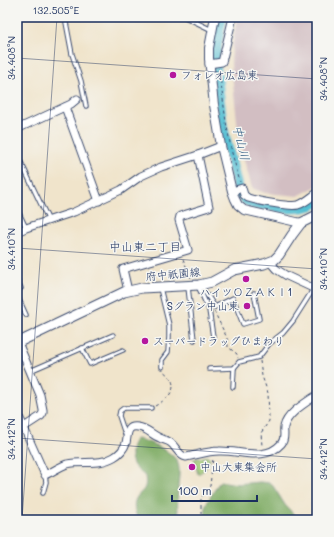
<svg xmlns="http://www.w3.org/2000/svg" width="334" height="537" font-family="Mali,'Klee One',sans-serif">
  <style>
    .industrial { fill: #d2bec2 }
    .green { fill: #9ec671; stroke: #5c7a68 }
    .forest { fill: #7eab63; stroke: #4c6d60 }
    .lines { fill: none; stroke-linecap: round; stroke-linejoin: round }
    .river { stroke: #57bfd3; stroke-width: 10 }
    .service-casing { stroke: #3b4a6e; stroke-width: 5.5 }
    .minor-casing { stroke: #3b4a6e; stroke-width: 9 }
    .tertiary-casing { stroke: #3b4a6e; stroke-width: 10 }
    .secondary-casing { stroke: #3b4a6e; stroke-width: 11 }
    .path { stroke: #3b4a6e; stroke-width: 1; stroke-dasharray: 3 3; stroke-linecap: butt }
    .service { stroke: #fff; stroke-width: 3.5 }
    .minor { stroke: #fff; stroke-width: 7 }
    .tertiary { stroke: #fff; stroke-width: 8 }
    .secondary { stroke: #fff; stroke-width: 9 }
    .ticks { fill: none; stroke: #1b2f5e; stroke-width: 1; stroke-opacity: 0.45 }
    .poi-dot { fill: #b5179e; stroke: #f6f6f2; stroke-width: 1.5 }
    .labels { text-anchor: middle; stroke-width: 3; stroke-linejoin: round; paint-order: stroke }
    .poi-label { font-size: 11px; fill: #1b2f5e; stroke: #f6f6f2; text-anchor: start }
    .street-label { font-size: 11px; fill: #1b2f5e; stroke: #f6f6f2 }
    .water-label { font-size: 12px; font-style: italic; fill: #2d5a81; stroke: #f6f6f2 }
    .neighbourhood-label { font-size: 12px; fill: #1b2f5e; stroke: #f6f6f2 }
    .neatline { fill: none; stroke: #1b2f5e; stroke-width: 1.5 }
    .ticks-label { font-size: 10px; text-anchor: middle; fill: #1b2f5e }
  </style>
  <rect width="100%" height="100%" fill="#f6f6f2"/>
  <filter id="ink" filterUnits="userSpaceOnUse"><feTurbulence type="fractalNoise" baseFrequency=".025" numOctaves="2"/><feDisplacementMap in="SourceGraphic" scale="8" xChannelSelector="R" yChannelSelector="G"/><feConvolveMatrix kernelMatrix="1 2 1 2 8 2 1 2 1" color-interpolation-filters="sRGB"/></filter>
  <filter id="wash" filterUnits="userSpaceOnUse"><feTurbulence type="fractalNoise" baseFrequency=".012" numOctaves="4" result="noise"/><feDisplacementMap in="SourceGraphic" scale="16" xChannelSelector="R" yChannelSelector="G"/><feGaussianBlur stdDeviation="0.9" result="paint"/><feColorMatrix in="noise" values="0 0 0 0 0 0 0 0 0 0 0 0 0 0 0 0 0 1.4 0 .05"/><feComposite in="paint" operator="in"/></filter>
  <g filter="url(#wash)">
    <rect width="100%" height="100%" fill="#f0e4cb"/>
    <!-- industrial -->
    <polygon class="industrial" points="237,17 317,17 317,186 298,196 265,193 252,188 244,160 238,131 231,64 232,49"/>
    <!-- green -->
    <path class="green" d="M 208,456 L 210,458 C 209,466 205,470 198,474 L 194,459 Z"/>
    <!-- forest -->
    <g class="forest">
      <path d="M 136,439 C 144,440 150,443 157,446 C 163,449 173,454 177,461 C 181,470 178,479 178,489 C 177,499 178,510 178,520 L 138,520 C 136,514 133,507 135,501 C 139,490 148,493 145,476 C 142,473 137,470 135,467 C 129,460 130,444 136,439 Z"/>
      <polygon points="220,481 237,484 260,482 270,483 273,486 285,505 299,520 205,520 206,504"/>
    </g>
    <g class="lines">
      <!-- river -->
      <path class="river" d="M 222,17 L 218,38 L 215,58 L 223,127 L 239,193 C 242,198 246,201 251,203 C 254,205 259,205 263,205 C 280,209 301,211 317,203"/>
    </g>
  </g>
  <g filter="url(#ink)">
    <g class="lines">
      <!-- service casing -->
      <g class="service-casing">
        <g id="service">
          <polyline points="65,17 72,54 81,81 86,106"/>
          <polyline points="185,17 212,30"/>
          <polyline points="17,154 49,221"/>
          <polyline points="17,209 26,228"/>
          <polyline points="17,279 21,288"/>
          <polyline points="198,286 209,310 213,337"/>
          <polyline points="201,286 215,307 233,298 243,324 259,319 254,293"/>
          <polyline points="188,287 194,340"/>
          <polyline points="160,288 169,325 169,337 168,352 162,360 162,367"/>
          <polyline points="18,297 21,304"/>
          <polyline points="17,306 21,304 26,315"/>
          <polyline points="82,348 90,364 123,350"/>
          <polyline points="209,369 234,368 239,362 259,357 269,344 283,333 293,321 314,288"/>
          <polyline points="30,371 113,335"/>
          <polyline points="233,387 234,368"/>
          <polyline points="126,435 125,434 119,416 120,411 124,408 151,408"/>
          <polyline points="43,493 46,482 45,475"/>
        </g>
      </g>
      <!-- minor casing -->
      <g class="minor-casing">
        <g id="minor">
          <polyline points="209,64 222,62 233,17"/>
          <polyline points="65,107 99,201"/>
          <polyline points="17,129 71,104 77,99"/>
          <path d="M 232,191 L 242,188 L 244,195 L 248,198 C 258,201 289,207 298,205 C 305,203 311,197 317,193"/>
          <polyline points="17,232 26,228 74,212 121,190 141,176 161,167 198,155 221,146"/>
          <polyline points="270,262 276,269 287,276 317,290"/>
          <polyline points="128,291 123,269 188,250 179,220 180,216 209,207 198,155"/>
          <polyline points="17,340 40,395 43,410 43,413 41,416 24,427"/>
          <path d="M 17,412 L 45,475 C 52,472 59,467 67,464 C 82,460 99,466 114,457 C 119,454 124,449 126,443 C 128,435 126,425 138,427 C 147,428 152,435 160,438 C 163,440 168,440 171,443 C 176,447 179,456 186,457 C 197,455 208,451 219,451 C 240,450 265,462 281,444 C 286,439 283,433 284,427 C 287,413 307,402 317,395"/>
        </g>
      </g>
      <!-- tertiary casing -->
      <g class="tertiary-casing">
        <polyline id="tertiary" points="215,17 209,48 209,59 214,105 221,146 232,191 235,199 238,205 244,210 301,223"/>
      </g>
      <!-- secondary casing -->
      <g class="secondary-casing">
        <polyline id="secondary" points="17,343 124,292 142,288 199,285 212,282 234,270 264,264 274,260 279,255 292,235 301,223 317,215"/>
      </g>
      <!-- path -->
      <g class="path">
        <polyline points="219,69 226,122 232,153 240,182"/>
        <polyline points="183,259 191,278"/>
        <polyline points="214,311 227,338 228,347 237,354 238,358"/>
        <polyline points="260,361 262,376 268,393 269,417 269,421 261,433 262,446"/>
        <path d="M 155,406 C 171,397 182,385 163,371"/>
        <polyline points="201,520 201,498 210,486 213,458"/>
      </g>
      <!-- service -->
      <use href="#service" class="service"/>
      <!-- minor -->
      <use href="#minor" class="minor"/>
      <!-- tertiary -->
      <use href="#tertiary" class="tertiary"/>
      <!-- secondary -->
      <use href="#secondary" class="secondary"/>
    </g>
  </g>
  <!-- ticks -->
  <path class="ticks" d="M 17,58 L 317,79M 17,248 L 317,269M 17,438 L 317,459M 22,520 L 57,17"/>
  <!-- markers -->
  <g class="poi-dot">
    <circle cx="173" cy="75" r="4"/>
    <circle cx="246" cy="279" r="4"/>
    <circle cx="247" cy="306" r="4"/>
    <circle cx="145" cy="341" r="4"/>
    <circle cx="192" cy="467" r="4"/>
  </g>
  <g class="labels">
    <!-- poi labels -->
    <g class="poi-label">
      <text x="181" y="79">フォレオ広島東</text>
      <text x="246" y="296" text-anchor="middle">ハイツＯＺＡＫＩ1</text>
      <text x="239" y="310" text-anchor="end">Sグラン中山東</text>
      <text x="153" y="345">スーパードラッグひまわり</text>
      <text x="200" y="471">中山大東集会所</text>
    </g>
    <!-- street labels -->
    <g class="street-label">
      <text transform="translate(173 274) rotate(-5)" y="4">府中祇園線</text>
    </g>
    <!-- water labels -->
    <g class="water-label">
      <text transform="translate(241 143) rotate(77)" y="4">中山川</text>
    </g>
    <!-- neighbourhood labels -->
    <g class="neighbourhood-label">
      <text x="145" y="251">中山東二丁目</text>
    </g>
  </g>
  <!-- margin -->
  <rect width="334" height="537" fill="none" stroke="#f6f6f2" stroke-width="44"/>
  <!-- scale -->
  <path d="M172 495v6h85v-6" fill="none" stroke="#1b2f5e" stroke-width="2"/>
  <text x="178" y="495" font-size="12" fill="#1b2f5e" stroke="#f6f6f2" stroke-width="3" paint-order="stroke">100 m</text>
  <rect x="22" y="22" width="290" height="493" class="neatline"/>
  <g class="ticks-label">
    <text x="56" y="14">132.505°E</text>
    <text transform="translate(11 58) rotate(-90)" y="4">34.408°N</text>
    <text transform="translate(323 79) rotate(-90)" y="4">34.408°N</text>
    <text transform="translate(11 249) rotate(-90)" y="4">34.410°N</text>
    <text transform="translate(323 269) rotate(-90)" y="4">34.410°N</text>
    <text transform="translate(11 439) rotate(-90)" y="4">34.412°N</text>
    <text transform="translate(323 459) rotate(-90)" y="4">34.412°N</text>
  </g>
</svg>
